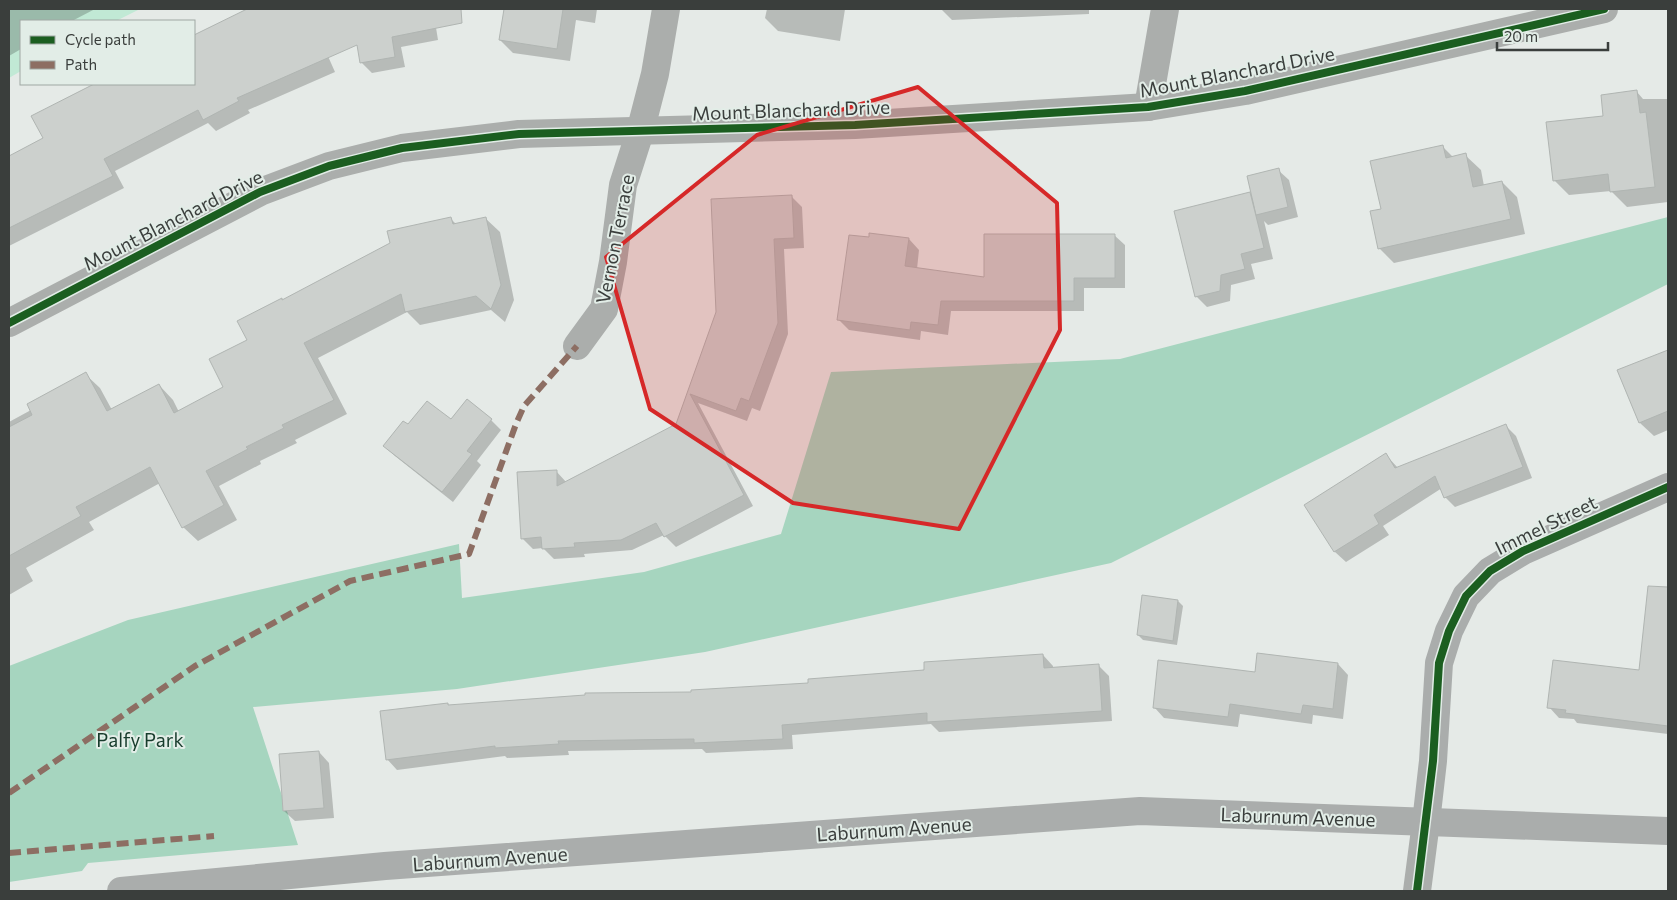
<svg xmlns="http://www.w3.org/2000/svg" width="1677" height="900" font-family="Commissioner,sans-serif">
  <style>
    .green { fill: #c1e9d5 }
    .forest { fill: #a6d5bf }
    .shadow { fill: #0003 }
    .building { fill: #ccd0cd; stroke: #b0b5b2 }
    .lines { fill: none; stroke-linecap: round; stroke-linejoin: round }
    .street { stroke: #abaeac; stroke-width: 28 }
    .secondary { stroke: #aaadac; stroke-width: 28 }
    .quiet { stroke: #8d6e63; stroke-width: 6; stroke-dasharray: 12 6; stroke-linecap: butt }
    .cycleway-casing { stroke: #e2ede7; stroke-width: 11 }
    .cycleway { stroke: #1b5e20; stroke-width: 8 }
    .marked { fill: #d62828; fill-opacity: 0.2; stroke: #d62828; stroke-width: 4; stroke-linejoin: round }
    .labels { text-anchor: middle; stroke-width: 4; stroke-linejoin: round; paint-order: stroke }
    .street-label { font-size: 19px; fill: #3a3e3c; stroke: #e2ede7 }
    .park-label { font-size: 19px; fill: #173c2c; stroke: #e2ede7 }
  </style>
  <rect width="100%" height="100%" fill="#e5eae7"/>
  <!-- green -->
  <polygon class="green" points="9,9 140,9 116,21 21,21 21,71 9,78"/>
  <!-- forest -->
  <polygon class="forest" points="1668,217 1668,284 1111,563 705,652 457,689 253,707 298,845 88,863 82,871 9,882 9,666 128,620 459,544 462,598 644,572 781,534 831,372 1120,359"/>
  <!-- shadow -->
  <g class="shadow">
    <polygon points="9,9 95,9 72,21 21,21 21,49 9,56"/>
    <polygon points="250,9 307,9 335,72 248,110 250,113 216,131 208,123 115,171 124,188 9,246 9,158 45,139 33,117 97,84 115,84 122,91 137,84 194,84 194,36"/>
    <polygon points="351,9 433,9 438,40 401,47 405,67 372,73 361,62"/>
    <polygon points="505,9 597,9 595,23 576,20 570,61 513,53 500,40"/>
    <polygon points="767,9 845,9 840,41 778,31 765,18"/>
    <polygon points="941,9 1089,9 1089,14 952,20"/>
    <polygon points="1637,92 1643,99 1668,99 1668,202 1627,207 1611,191 1569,195 1554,180 1605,117"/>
    <polygon points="1442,146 1453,157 1465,155 1481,170 1484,186 1502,182 1517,197 1525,234 1394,263 1379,248 1382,210"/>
    <polygon points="1278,170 1289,180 1298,217 1268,225 1264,221 1273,259 1251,264 1255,279 1231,285 1230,301 1207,307 1196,296 1250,194 1254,198"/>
    <polygon points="792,197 802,207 804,248 784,249 788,334 760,411 752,408 747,421 698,403 753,506 676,547 664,535 632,550 584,554 585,557 554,559 543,548 533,549 522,538 556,471 567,483 677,425 718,312"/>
    <polygon points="485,218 500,232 514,300 505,322 491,310 420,325 407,312 318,358 347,414 295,440 297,443 260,461 261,464 219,486 237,520 198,541 183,527 160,483 89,522 94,530 26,568 33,581 9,595 9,422 31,410 85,374 100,388 112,410 159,385 173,400 179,412 225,387 248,340 282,301 451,219 456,224"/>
    <polygon points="1114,235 1125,245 1125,288 1084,288 1084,311 951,311 948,335 921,331 920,340 849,330 838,319 909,239 919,250 917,269 985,279"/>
    <polygon points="1668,351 1668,430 1654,436 1640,423 1619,371"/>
    <polygon points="491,420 501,430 477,461 481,465 453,502 395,456 384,446 408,426 451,421"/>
    <polygon points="1506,426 1516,436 1532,478 1455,507 1445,497 1442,488 1383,526 1389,535 1346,562 1335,552 1306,506 1386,455 1398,468"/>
    <polygon points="1178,601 1183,606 1177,645 1143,640 1138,635"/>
    <polygon points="1643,639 1668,642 1668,734 1577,723 1574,719 1559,718 1549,707 1640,672"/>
    <polygon points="1043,655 1053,666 1053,669 1099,666 1109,676 1112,721 939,732 931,724 792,735 793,749 706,753 702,749 568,751 569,755 507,758 505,756 397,770 387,759 448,704 450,707 692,693 809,684"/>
    <polygon points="1338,664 1348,675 1343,719 1313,715 1312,724 1240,714 1238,727 1164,718 1154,707"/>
    <polygon points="319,752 329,763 334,818 295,821 284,811"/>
  </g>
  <!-- building -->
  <g class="building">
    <polygon points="247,9 461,9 462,23 392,37 395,57 360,63 357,45 237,98 239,101 203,120 198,110 104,159 113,176 9,228 9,156 43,138 31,116 94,84 194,84 194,35"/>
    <polygon points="504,9 563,9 557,49 499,40"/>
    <polygon points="1637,90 1640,113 1646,112 1655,187 1610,192 1608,174 1553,181 1546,122 1603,116 1601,95"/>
    <polygon points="1443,145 1446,158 1466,153 1473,187 1502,181 1511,219 1378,249 1370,211 1381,209 1370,161"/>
    <polygon points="1279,168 1288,207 1256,215 1247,176"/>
    <polygon points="1250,192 1264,248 1241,254 1245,269 1221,275 1220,291 1195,297 1174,211"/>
    <polygon points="792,195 794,238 774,239 778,323 749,401 741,398 736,411 690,394 744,495 664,537 656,523 621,540 574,543 575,547 542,549 541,537 521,539 517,472 557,470 557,486 676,424 716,312 711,199"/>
    <polygon points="451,217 453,224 486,217 501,285 491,309 476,296 405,312 401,294 304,343 334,400 282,425 284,428 246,447 248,449 206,471 224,505 182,528 150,467 76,507 81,516 9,556 9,427 32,415 27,404 86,372 107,411 159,384 174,413 223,387 209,359 247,340 237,321 282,298 282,300 390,243 387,231"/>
    <polygon points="869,233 909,238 905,266 984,277 984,234 1115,234 1115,278 1074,278 1074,301 941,301 938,325 911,322 910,330 837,320 849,235 869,237"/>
    <polygon points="1668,350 1668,411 1639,423 1617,370"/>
    <polygon points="467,399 492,419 467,451 472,454 442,492 383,446 403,421 408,424 427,401 451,419"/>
    <polygon points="1506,424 1523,467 1444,498 1435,476 1374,515 1379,524 1334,552 1304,505 1386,453 1395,468"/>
    <polygon points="1648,586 1668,587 1668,726 1565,713 1566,710 1547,708 1553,660 1639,670"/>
    <polygon points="1142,595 1178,600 1173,641 1137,635"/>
    <polygon points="1257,653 1338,663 1333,709 1303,705 1301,714 1230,704 1228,717 1153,708 1158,660 1255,672"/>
    <polygon points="1043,654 1044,668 1099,664 1102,711 927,722 927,713 782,725 783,739 694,743 694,739 558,741 559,744 495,748 495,746 386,760 380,711 448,703 448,705 585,695 585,693 691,692 691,690 808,683 808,679 924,670 924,662"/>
    <polygon points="319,751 324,808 283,811 279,754"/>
  </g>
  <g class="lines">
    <!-- street -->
    <g class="street">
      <polyline points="1148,107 1165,9"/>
      <polyline points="9,323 260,192 329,166 402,148 519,134 855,125 1148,107 1245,91 1604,9"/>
      <polyline points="577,346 604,309 613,262 623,185 640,132 655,74 666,9"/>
      <polyline points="1417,891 1426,822"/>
    </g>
    <!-- secondary -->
    <g class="secondary">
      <polyline points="1426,822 1433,761 1439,663 1449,631 1466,596 1490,571 1523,551 1668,487"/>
      <polyline points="121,891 385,866 1140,811 1668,831"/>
    </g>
    <!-- quiet -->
    <g class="quiet">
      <polyline points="9,793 195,666 350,581 469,554 516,424 524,406 577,346"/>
      <polyline points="9,853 214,836"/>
    </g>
    <!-- cycleway casing -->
    <g class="cycleway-casing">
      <g id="cycleway">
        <polyline points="9,323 260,192 329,166 402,148 519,134 855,125 1148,107 1245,91 1604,9"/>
        <polyline points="1417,891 1433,761 1439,663 1449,631 1466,596 1490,571 1523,551 1668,487"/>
      </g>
    </g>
    <!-- cycleway -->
    <use href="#cycleway" class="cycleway"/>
  </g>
  <!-- marked area -->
  <path class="marked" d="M 918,87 L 1057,203 L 1060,330 L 959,529 L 793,503 L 650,409 L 606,257 L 757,135 Z"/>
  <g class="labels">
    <!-- street labels -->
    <g class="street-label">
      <text transform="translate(1237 72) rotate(-11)" y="7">Mount Blanchard Drive</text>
      <text transform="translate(791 110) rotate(-2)" y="7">Mount Blanchard Drive</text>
      <text transform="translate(173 220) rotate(-27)" y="7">Mount Blanchard Drive</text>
      <text transform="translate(615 239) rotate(-79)" y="7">Vernon Terrace</text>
      <text transform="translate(1546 525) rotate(-26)" y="7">Immel Street</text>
      <text transform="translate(1298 817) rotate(2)" y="7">Laburnum Avenue</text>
      <text transform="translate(894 829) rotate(-4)" y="7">Laburnum Avenue</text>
      <text transform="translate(490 859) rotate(-4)" y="7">Laburnum Avenue</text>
    </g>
    <!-- park labels -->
    <g class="park-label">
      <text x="140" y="747">Palfy Park</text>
    </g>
  </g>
  <!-- border -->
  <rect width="1677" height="900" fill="none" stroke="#3a3e3c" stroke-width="20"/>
  <!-- legend -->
  <rect x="20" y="20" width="175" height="65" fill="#e2ede7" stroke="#9fa7a3"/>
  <rect x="30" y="36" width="25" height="8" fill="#1b5e20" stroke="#9fa7a3"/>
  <text x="65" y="45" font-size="15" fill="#3a3e3c">Cycle path</text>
  <rect x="30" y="61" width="25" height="8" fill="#8d6e63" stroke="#9fa7a3"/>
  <text x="65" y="70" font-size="15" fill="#3a3e3c">Path</text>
  <!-- scale -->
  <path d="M1497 42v8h111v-8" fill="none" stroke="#3a3e3c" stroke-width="2.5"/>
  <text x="1504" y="42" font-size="15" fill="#3a3e3c" stroke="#e2ede7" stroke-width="4" paint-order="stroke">20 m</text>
</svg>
